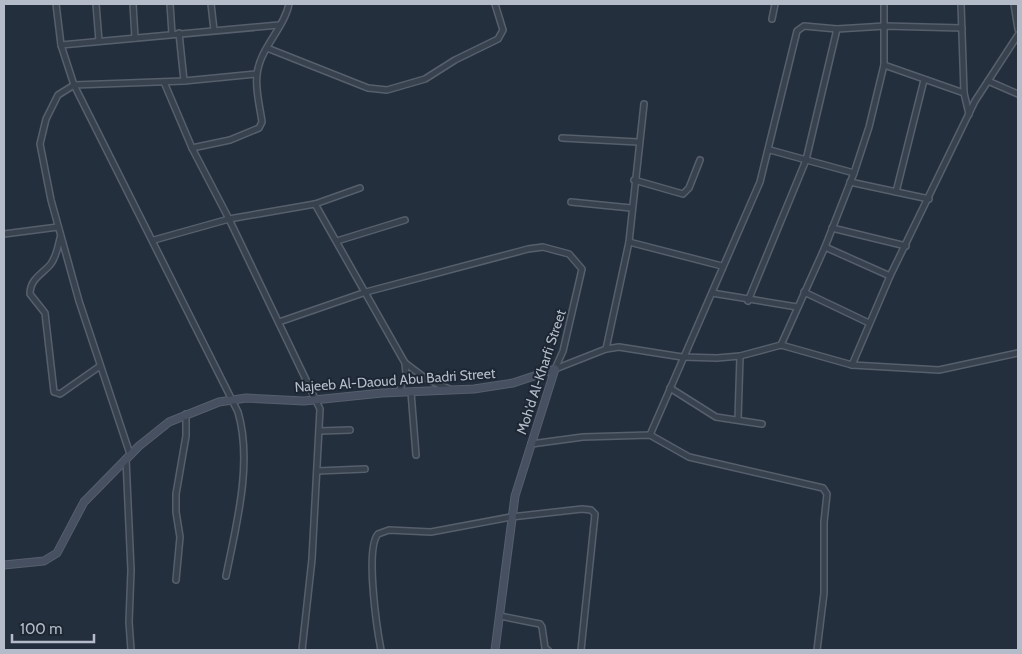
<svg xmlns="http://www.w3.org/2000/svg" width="1022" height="654" font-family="Cabin,sans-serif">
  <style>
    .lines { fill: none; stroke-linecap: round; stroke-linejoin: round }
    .street-casing { stroke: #565f6c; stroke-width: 8 }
    .secondary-casing { stroke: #565f6c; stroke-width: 9 }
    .street { stroke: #38414e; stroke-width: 5 }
    .secondary { stroke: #465061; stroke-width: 7 }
    .labels { text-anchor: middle; stroke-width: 4; stroke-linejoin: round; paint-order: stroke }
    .street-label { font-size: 14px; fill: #b4bcc9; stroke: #1d2633 }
  </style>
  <rect width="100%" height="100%" fill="#242f3e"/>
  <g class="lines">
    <!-- street casing -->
    <g class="street-casing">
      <g id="street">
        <path d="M 56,4 L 61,45 L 74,85 L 238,412 C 253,463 236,526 226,576"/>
        <polyline points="96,4 99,41"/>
        <polyline points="133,4 135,38"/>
        <polyline points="170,4 172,34"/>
        <polyline points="211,4 214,30"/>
        <polyline points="961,4 964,93 969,114"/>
        <polyline points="1014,4 1018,29"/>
        <polyline points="772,19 775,4"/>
        <polyline points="179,33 184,81"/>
        <polyline points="61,45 279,25"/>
        <polyline points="267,48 368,88 387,90 425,79 455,60 498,39 503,30 495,4"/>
        <polyline points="884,65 964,93"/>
        <polyline points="988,81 1018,94"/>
        <polyline points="164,82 192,148 229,219 320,409 312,559 302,650"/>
        <polyline points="562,138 638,142"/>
        <path d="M 192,148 L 230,140 L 259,128 L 262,122 C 260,107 255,89 257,75 C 259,49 284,29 289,4"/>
        <polyline points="770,150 854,173"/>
        <polyline points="634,180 683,194 689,188 700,160"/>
        <polyline points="850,182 929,199"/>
        <polyline points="896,192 924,80"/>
        <polyline points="571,202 631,208"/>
        <polyline points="315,204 405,363 425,378 449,389"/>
        <polyline points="832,228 906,246"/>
        <polyline points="4,234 58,227"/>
        <path d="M 60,238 C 58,247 56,258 50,265 C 42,274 30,279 30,294 L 45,313 L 54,392 L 60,394 L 100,366"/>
        <polyline points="154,240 229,219 315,204 360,188"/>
        <polyline points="337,241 405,220"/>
        <polyline points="629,242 722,266"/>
        <polyline points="825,247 890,276"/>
        <polyline points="804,292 869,323"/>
        <polyline points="712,293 797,307"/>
        <polyline points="748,301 806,160 837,29"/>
        <polyline points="279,322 366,292 528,249 543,247 569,254 582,269 563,351 555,369"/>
        <polyline points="781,345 825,247 854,173 869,127 884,65 884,4"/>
        <polyline points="606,349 629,242 644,104"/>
        <polyline points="852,365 890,276 975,101 1018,35"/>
        <polyline points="555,369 606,349 619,347 682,357 717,358 740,356 781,345 852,365 939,370 1018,353"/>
        <polyline points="670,388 716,417 762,424"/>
        <polyline points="399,392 406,374 405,363"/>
        <polyline points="411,392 416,455"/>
        <polyline points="738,419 740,356"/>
        <polyline points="320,431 350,430"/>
        <polyline points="650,435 760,182 797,31 804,26 837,29 885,26 962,28"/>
        <polyline points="531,444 583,437 650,435 689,457 823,488 827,494 824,522 824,593 817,650"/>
        <polyline points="130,454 79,301 51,200 40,144 46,119 58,95 74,85 184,81 256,74"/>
        <polyline points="126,459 131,570 129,622 131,650"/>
        <polyline points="317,471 365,469"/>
        <polyline points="176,580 180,537 176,512 176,494 186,436 186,414"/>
        <polyline points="500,616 540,624 542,627 545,648 548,650"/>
        <path d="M 381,650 C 377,629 365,549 378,534 L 389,530 L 431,532 L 511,517 L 582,509 L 591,510 L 595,514 L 581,650"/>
      </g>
    </g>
    <!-- secondary casing -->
    <g class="secondary-casing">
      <g id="secondary">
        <polyline points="4,565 44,561 57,553 84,502 139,446 169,422 219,402 246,398 304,401 382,393 474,389 513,383 555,369"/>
        <polyline points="495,650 515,496 555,369"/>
      </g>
    </g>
    <!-- street -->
    <use href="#street" class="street"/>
    <!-- secondary -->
    <use href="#secondary" class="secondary"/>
  </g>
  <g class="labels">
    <!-- street labels -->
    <g class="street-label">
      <text transform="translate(541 372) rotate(-72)" y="5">Moh'd Al-Kharfi Street</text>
      <text transform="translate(395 380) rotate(-4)" y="5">Najeeb Al-Daoud Abu Badri Street</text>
    </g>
  </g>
  <!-- border -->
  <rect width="1022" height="654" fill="none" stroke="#b4bcc9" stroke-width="10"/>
  <!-- scale -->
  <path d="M12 634v8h82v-8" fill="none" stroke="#b4bcc9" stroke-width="2.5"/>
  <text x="20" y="634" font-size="15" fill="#b4bcc9" stroke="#1d2633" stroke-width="4" paint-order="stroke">100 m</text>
</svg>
